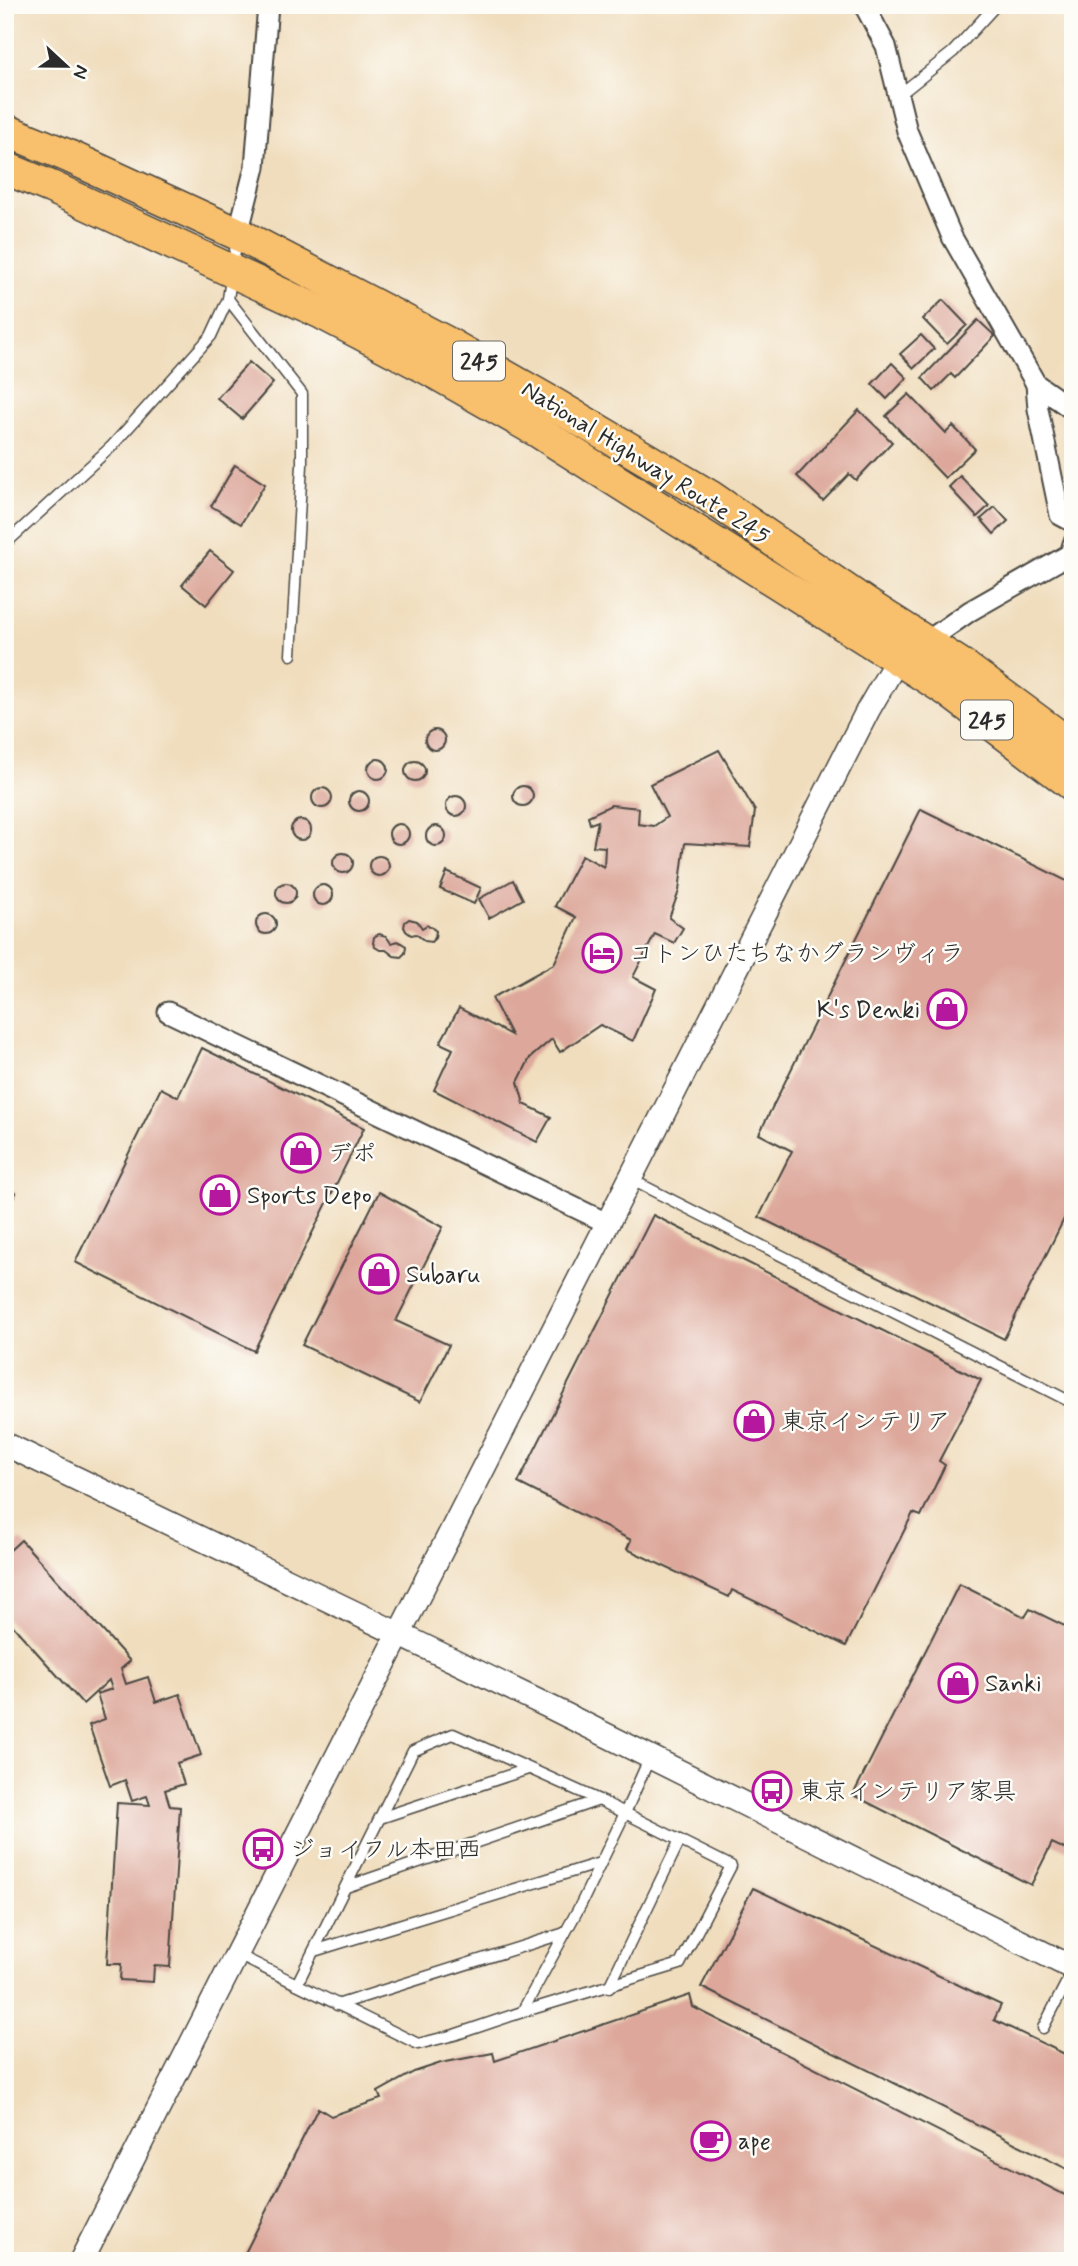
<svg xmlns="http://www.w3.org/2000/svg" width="1078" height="2266" font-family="Mynerve,'Klee One',sans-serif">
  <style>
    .building { fill: #dda89b }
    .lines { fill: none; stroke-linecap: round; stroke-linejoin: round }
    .service-casing { stroke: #494641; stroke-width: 13 }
    .minor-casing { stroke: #494641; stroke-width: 23 }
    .tertiary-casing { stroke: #494641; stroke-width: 26 }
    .trunk-casing { stroke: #494641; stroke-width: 35 }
    .service { stroke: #fff; stroke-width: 10 }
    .minor { stroke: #fff; stroke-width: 19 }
    .tertiary { stroke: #fff; stroke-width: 23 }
    .trunk { stroke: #f8bf6c; stroke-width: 32 }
    .labels { text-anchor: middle; stroke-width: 5; stroke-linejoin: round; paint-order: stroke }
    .shield { fill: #fdfcf7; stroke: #6a6a68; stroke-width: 2 }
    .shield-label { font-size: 23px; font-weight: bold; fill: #2b2b2b }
    .street-label { font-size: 24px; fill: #2b2b2b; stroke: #fdfcf7 }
    .poi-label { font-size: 24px; fill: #2b2b2b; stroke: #fdfcf7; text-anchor: start }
  </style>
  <rect width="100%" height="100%" fill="#fdfcf7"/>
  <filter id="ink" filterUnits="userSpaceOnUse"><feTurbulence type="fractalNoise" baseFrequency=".0143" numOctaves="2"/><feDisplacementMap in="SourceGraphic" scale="14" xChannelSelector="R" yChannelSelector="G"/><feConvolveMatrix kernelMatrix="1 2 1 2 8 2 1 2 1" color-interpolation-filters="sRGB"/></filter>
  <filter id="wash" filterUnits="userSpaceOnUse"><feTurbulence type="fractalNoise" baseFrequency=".00686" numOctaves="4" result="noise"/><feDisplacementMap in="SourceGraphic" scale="28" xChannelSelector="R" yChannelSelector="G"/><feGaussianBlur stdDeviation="1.57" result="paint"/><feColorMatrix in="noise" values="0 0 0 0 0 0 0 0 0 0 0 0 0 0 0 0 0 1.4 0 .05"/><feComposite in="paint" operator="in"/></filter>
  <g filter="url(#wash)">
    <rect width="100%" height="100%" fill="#f0ddbd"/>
    <g id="blocks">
      <!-- building -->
      <g class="building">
        <polygon points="943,300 967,325 947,344 923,319"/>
        <polygon points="978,320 995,336 955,378 951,374 934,391 922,378"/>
        <polygon points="921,335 934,349 914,368 900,354"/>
        <polygon points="249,362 273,383 242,419 217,398"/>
        <polygon points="892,363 907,378 887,399 872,384"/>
        <polygon points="909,394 946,433 953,426 975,449 945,478 886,416"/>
        <polygon points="859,410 892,442 856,480 849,474 823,501 797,476"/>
        <polygon points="235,465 265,484 241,524 211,506"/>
        <polygon points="960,476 989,506 977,517 949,487"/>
        <polygon points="995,507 1008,521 994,534 981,519"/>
        <polygon points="210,551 234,570 206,605 182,585"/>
        <circle cx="435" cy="740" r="10"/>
        <polygon points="719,750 755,811 750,847 685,843 679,891 669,918 683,928 674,943 655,934 633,977 656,989 633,1041 600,1025 560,1052 552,1039 530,1058 518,1082 524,1104 551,1117 537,1142 434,1090 453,1049 440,1043 459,1008 511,1035 492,998 554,964 576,917 555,906 582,855 604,867 605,847 593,846 598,821 590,824 588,816 611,805 639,808 638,824 654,826 667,817 650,784"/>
        <circle cx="378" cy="769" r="10"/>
        <circle cx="415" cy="771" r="10"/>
        <circle cx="523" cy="796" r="10"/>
        <circle cx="322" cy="798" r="10"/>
        <circle cx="359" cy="801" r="10"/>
        <circle cx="456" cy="806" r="10"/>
        <polygon points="921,809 1073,884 1073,1201 1004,1339 759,1217 792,1151 759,1134"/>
        <circle cx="301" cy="830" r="10"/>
        <circle cx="399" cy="834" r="10"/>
        <circle cx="436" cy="836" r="10"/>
        <circle cx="343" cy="863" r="10"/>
        <circle cx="379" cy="866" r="10"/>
        <polygon points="447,872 481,888 474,904 440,889"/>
        <polygon points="513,880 523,899 489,918 479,899"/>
        <circle cx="286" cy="893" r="10"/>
        <circle cx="323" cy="895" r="10"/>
        <circle cx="266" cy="924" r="10"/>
        <polygon points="409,919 417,921 422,928 427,925 431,927 436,931 435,938 431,942 425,941 416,934 411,935 406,931 404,927 405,922"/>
        <polygon points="379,934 386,936 391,943 397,941 401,943 406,946 405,953 401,957 394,956 386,950 380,950 375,947 373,943 374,937"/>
        <polygon points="202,1048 364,1128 254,1351 75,1262 161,1088 178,1097"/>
        <polygon points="5,1187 16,1193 5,1215"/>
        <polygon points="379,1192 443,1227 396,1321 449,1345 420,1402 302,1345"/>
        <polygon points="653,1215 981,1380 939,1461 945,1465 921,1516 913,1513 846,1646 732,1590 729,1597 627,1549 631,1540 518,1483"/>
        <polygon points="21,1540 130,1661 121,1669 126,1684 148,1677 156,1702 180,1694 201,1755 177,1763 184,1784 165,1790 170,1806 180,1807 170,1967 154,1966 153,1982 120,1980 121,1964 107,1964 117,1803 150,1805 147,1796 132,1801 125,1780 110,1786 89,1725 105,1719 97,1694 112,1689 109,1680 83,1704 5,1617 5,1547 9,1551"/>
        <polygon points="959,1584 1025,1617 1030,1609 1073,1630 1073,1853 1052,1843 1031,1885 853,1795"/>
        <polygon points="753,1888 1001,2005 994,2020 1073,2058 1073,2172 701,1987"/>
        <polygon points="690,1995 693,2007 1073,2199 1073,2261 241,2261 318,2108 331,2116 381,2099 378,2092 414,2072 441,2063 493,2053 495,2061"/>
      </g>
    </g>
  </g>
  <g filter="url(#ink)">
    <use href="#blocks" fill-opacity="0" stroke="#494641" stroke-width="2"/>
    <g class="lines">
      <!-- service casing -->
      <g class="service-casing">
        <g id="service">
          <polyline points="899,95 953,52 996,5"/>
          <polyline points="228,299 302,394 302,465 291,655"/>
          <polyline points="5,544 111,447 211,336 228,299 237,238"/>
          <polyline points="630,1179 1073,1403"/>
          <polyline points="380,1818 528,1769"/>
          <polyline points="346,1887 599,1800"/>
          <polyline points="314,1951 600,1863"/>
          <polyline points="236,1954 418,2044 454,2035 522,2012 581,1904 625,1813 650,1757"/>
          <polyline points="297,1984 413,1751 453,1734 599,1800 731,1866 680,1964 522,2012"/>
          <polyline points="609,1987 680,1840"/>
          <polyline points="337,2005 565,1933"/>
          <polyline points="1043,2028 1073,1970"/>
        </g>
      </g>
      <!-- minor casing -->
      <g class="minor-casing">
        <g id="minor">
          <polyline points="864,5 886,46 907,131 952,237 1036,384 1073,410"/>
          <polyline points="238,234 255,167 268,5"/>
          <polyline points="1036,384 1038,409 1060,515 1073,522"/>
          <polyline points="926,642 970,611 1070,554 1073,544"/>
          <polyline points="168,1012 607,1223"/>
        </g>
      </g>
      <!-- tertiary casing -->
      <g class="tertiary-casing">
        <g id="tertiary">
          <polyline points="5,1444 552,1708 1073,1968"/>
          <polyline points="81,2261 868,710 897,660 911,651"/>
        </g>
      </g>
      <!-- trunk casing -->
      <g class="trunk-casing">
        <g id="trunk">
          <polyline points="5,130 66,155 238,234 445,342 550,402 709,496 866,604 963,666 1073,747"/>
          <polyline points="5,168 51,187 322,313 429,369 536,430 947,690 1073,785"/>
        </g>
      </g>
      <!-- service -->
      <use href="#service" class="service"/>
      <!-- minor -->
      <use href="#minor" class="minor"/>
      <!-- tertiary -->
      <use href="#tertiary" class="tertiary"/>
      <!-- trunk -->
      <use href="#trunk" class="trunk"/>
    </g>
  </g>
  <!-- icons -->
  <defs>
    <g id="hotel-ring" transform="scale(2.0125)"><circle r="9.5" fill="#fdfcf7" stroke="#b5179e" stroke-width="1.5"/><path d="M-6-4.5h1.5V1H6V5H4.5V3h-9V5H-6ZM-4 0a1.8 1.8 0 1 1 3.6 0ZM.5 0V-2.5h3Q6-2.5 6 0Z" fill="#b5179e"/></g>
    <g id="shop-ring" transform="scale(2.0125)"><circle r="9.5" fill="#fdfcf7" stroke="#b5179e" stroke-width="1.5"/><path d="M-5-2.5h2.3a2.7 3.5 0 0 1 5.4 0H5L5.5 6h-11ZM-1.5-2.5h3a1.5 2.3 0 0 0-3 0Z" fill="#b5179e"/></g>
    <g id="bus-ring" transform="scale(2.0125)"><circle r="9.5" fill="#fdfcf7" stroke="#b5179e" stroke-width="1.5"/><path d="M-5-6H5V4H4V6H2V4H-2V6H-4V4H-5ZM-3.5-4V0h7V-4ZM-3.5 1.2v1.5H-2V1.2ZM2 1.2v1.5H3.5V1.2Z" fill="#b5179e"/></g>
    <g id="cafe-ring" transform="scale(2.0125)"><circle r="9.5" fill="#fdfcf7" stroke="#b5179e" stroke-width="1.5"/><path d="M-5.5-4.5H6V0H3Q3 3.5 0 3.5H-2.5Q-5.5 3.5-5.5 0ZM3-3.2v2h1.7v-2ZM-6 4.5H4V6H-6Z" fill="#b5179e"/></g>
  </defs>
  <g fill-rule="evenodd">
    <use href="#hotel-ring" x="602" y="953"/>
    <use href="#shop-ring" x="947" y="1009"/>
    <use href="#shop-ring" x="301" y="1153"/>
    <use href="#shop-ring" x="220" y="1195"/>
    <use href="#shop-ring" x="379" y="1274"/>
    <use href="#shop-ring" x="754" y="1421"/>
    <use href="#shop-ring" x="958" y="1683"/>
    <use href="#bus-ring" x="772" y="1791"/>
    <use href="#bus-ring" x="263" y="1849"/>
    <use href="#cafe-ring" x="711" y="2141"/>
  </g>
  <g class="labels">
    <!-- shield labels -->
    <g class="shield">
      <rect x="453" y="341.5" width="52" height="39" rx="5"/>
      <rect x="961" y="700.5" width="52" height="39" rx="5"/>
    </g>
    <g class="shield-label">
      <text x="479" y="369">245</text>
      <text x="987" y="728">245</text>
    </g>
    <!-- street labels -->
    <g class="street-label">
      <text transform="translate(646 462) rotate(32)" y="8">National Highway Route 245</text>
    </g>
    <!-- poi labels -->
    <g class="poi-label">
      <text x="629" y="961">コトンひたちなかグランヴィラ</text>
      <text x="920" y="1017" text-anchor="end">K's Denki</text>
      <text x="328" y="1161">デポ</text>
      <text x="247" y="1203">Sports Depo</text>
      <text x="406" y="1282">Subaru</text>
      <text x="781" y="1429">東京インテリア</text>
      <text x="985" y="1691">Sanki</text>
      <text x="799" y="1799">東京インテリア家具</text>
      <text x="290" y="1857">ジョイフル本田西</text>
      <text x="738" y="2149">ape</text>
    </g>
  </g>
  <!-- margin -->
  <rect width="1078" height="2266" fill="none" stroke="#fdfcf7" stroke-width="28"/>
  <!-- north arrow -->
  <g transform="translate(66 66) rotate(112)" stroke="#fdfcf7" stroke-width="5" paint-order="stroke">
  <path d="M0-5L12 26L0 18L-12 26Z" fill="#2b2b2b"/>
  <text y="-10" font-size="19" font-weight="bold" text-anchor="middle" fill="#2b2b2b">N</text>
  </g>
</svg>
